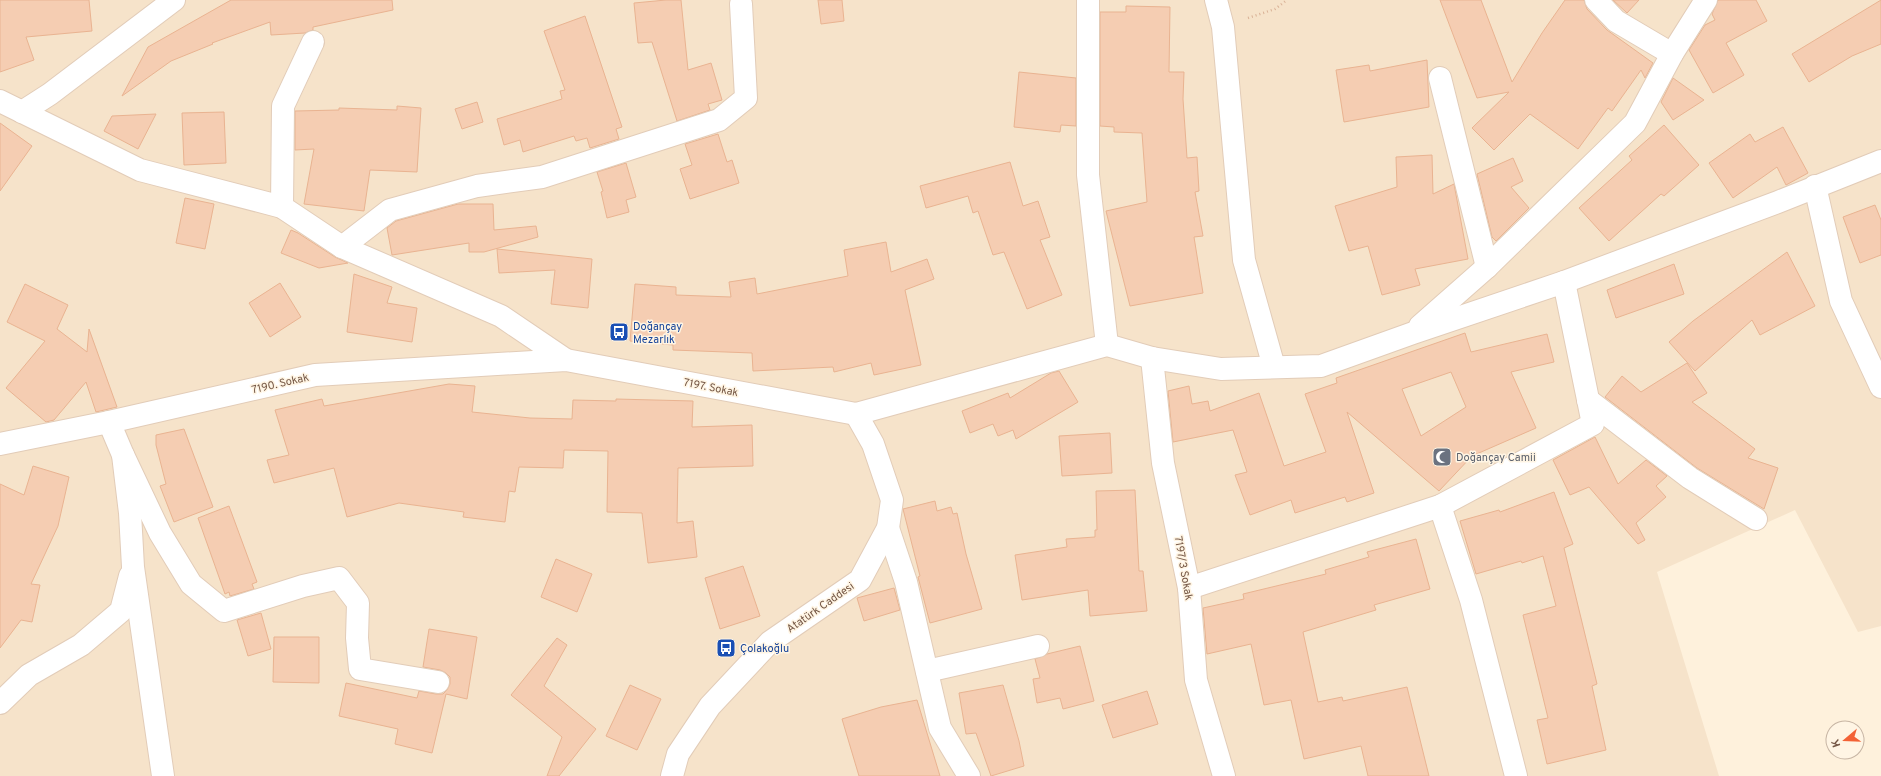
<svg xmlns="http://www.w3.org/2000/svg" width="1881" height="776" font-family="Overpass,sans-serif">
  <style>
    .residential { fill: #f6e3ca }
    .building { fill: #f5cdb2; stroke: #e9b391; fill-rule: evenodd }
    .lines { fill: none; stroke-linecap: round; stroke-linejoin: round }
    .minor-casing { stroke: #e2ccb8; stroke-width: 24 }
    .path { stroke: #d9b196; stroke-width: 2.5; stroke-dasharray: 1 3; stroke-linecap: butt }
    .minor { stroke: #fff; stroke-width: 22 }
    .labels { text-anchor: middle; stroke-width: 3; stroke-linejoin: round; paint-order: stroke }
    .transit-label { font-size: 11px; fill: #164399; stroke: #fff5e4; text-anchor: start }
    .street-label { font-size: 11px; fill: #745644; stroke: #fff5e4 }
    .worship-label { font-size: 11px; fill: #5b616d; stroke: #fff5e4; text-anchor: start }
  </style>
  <rect width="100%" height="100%" fill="#fef1dc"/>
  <!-- residential -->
  <polygon class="residential" points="0,0 1881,0 1881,626 1858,632 1795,510 1657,572 1719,776 0,776"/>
  <!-- building -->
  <g class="building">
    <polygon points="0,0 89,0 92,31 26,37 34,60 0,72"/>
    <polygon points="231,0 392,0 393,10 313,27 313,30 305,33 271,35 270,22 212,43 213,44 171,61 122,96 148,47"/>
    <polygon points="666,0 681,0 688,70 711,63 722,100 708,104 710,110 677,121 652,42 638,43 634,3"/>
    <polygon points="818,0 842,0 844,21 821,24"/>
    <polygon points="1440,0 1481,0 1512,82 1542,33 1565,0 1584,0 1587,9 1607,30 1653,63 1645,78 1641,70 1612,111 1608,108 1578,149 1530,114 1494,150 1472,128 1509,92 1477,98"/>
    <polygon points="1613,0 1639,0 1627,13"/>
    <polygon points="1718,0 1756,0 1767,21 1726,43 1744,75 1713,93 1689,50 1705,25 1715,20 1712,14"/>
    <polygon points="1881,0 1881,44 1852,56 1809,82 1792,54"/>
    <polygon points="1126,6 1170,7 1169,72 1184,72 1183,99 1187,158 1197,157 1199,191 1195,192 1203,236 1194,237 1203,293 1130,306 1106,211 1147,202 1142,133 1114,132 1114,127 1100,126 1100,12 1126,12"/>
    <polygon points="585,16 622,127 616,129 619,139 590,148 587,138 576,141 574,136 523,152 520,140 504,145 497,119 562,99 560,91 565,90 544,31"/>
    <polygon points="1427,60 1429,107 1344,122 1336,70 1369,65 1370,71"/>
    <polygon points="1019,72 1076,78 1076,126 1061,125 1060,132 1014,127"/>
    <polygon points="1673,78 1704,100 1673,120 1661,102"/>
    <polygon points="477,102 483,122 462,129 455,109"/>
    <polygon points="397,106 421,108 417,172 370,170 364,211 304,204 314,149 295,150 295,111 339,110 339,108 397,110"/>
    <polygon points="224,112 226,163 184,165 182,113"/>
    <polygon points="156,114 138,149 104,131 112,116"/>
    <polygon points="0,123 32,146 0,191"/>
    <polygon points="1664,125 1699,165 1664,196 1661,194 1609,241 1579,208 1632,160 1629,156"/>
    <polygon points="1783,127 1808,173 1786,185 1777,167 1733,198 1709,163 1750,134 1755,142"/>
    <polygon points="718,134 727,162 732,160 739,183 690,199 680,169 692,165 685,144"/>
    <polygon points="1432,155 1433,194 1454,184 1468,259 1415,269 1420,285 1382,295 1368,246 1349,251 1335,206 1397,187 1396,157"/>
    <polygon points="1513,158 1523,181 1511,187 1529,208 1496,241 1492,237 1477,174"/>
    <polygon points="1010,162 1023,206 1038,201 1050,237 1040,240 1062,295 1027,309 1004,252 993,255 978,211 973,213 968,196 926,208 920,186"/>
    <polygon points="626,163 636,197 626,200 629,212 607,218 601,192 603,191 597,172"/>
    <polygon points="185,198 214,204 205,249 176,243"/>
    <polygon points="458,204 493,204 494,230 536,226 538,237 484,252 469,252 469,243 392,255 387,228 396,221"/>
    <polygon points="1875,205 1881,220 1881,255 1860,263 1843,217"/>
    <polygon points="291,230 298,233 335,257 348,263 319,268 281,253"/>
    <polygon points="886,242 891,272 927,259 934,279 905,290 921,365 874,375 871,363 834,372 833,367 753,371 752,353 673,350 673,345 630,341 635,284 676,287 676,295 731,297 729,282 755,278 757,294 848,276 844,250"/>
    <polygon points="497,249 592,259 588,308 551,304 555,270 499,273"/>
    <polygon points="1787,252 1815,306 1760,335 1752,320 1695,371 1669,342 1693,321"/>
    <polygon points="1674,264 1684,294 1616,318 1607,290"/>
    <polygon points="354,274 392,287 387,303 417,308 412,342 347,332"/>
    <polygon points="280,283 301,317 270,337 249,303"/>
    <polygon points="25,284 68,305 57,329 87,352 89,329 117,407 96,412 86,382 54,420 46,422 6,388 45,341 7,322"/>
    <path d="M 1465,333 L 1471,352 L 1547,334 L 1554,362 L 1511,372 L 1536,428 L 1472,456 L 1439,491 L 1347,412 L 1374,493 L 1347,502 L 1345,497 L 1295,513 L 1291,500 L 1250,515 L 1235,475 L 1247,472 L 1233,430 L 1173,442 L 1168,391 L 1189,386 L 1192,404 L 1208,401 L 1210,411 L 1259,393 L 1284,466 L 1326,452 L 1305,394 L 1337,383 L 1336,378 ZM 1451,372 L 1466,407 L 1421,436 L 1402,389 Z"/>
    <polygon points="1687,363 1707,393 1692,402 1755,449 1748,458 1778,468 1764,509 1697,468 1605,397 1622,376 1641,392"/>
    <polygon points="1059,371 1078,402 1016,439 1013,430 998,436 993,424 970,433 962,411 1008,393 1010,398 1051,373"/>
    <polygon points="449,384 475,386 472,412 530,418 572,419 573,400 616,401 616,399 693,401 692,427 752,425 753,466 678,468 677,523 693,521 697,557 648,563 642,513 607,512 608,451 564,450 563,468 519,467 515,492 509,491 505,522 463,517 464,512 399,503 347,517 334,468 274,483 267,460 289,455 275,410 322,399 324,406"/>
    <polygon points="184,429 213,507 174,522 160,486 166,484 156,445 156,435"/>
    <polygon points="1110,433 1112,473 1062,476 1059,436"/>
    <polygon points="1595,437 1618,484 1646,460 1667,476 1656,486 1666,497 1636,523 1645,540 1638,544 1589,487 1570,495 1553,460"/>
    <polygon points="33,466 69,477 58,526 31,584 40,585 32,622 21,620 0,648 0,484 24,495"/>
    <polygon points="1135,490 1139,571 1143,571 1147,611 1090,616 1088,590 1022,600 1015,555 1067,547 1066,539 1095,537 1095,530 1097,530 1096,491"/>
    <polygon points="1554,492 1573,544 1564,548 1597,684 1592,686 1606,750 1547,764 1537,720 1548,718 1523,615 1556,606 1543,556 1522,563 1521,561 1476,574 1460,521 1499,510 1500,512"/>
    <polygon points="935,501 937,511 951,507 953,514 957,513 966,554 982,609 930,623 918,577 920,576 903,509"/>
    <polygon points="229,506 257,582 252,584 254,589 230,596 229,592 225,594 198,518"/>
    <polygon points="1416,539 1430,589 1374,605 1376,610 1303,632 1318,702 1342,697 1343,701 1407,687 1429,776 1368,776 1361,746 1304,759 1291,700 1264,705 1251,644 1207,654 1203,608 1244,599 1243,594 1326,574 1325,570 1369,557 1367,552"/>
    <polygon points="556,559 592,574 577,612 541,597"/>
    <polygon points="743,566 760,616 720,629 705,578"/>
    <polygon points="894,588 900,610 864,621 857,598"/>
    <polygon points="261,613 271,649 248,656 237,620"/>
    <polygon points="429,629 477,637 467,699 446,694 432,753 395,744 398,729 339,716 346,683 417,698 419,691 436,694 443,694 447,690 450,684 450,677 446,673 440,670 423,667"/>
    <polygon points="274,637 319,637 319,683 273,682"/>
    <polygon points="557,638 567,645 544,686 596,729 559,776 547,776 562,737 511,695"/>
    <polygon points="1080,646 1094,701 1063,709 1060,698 1037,703 1033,679 1040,678 1035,659 1047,654"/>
    <polygon points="630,685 661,699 637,750 606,736"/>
    <polygon points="1003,685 1019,741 1024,766 991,776 976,733 966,734 959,693"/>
    <polygon points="1147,691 1158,724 1113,738 1102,705"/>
    <polygon points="917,700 940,776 859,776 842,719 881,707"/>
  </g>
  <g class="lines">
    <!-- minor casing -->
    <g class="minor-casing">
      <g id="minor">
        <polyline points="1088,0 1088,175 1107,345"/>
        <polyline points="1216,0 1223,27 1244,260 1274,367"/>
        <polyline points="1596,0 1616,21 1672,54"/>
        <polyline points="1440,78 1487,267"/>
        <polyline points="0,101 140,170 282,207 342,247 501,316 566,360"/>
        <polyline points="22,112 50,94 174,0"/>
        <polyline points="1815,186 1841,301 1881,387"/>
        <polyline points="282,207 283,106 313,42"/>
        <polyline points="342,247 390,210 477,186 542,177 719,120 746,98 741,4"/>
        <polyline points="1420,326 1487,267 1635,123 1672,54 1706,0"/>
        <polyline points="1152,358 1163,463 1189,588 1196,680 1224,776"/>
        <polyline points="1588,400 1690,478 1756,519"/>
        <polyline points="109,422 123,455 130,513 133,567 163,776"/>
        <polyline points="0,444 109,422 315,375 566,360 856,414 1107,345 1152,358 1221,369 1321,366 1413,333 1564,282 1778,202 1881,161"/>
        <polyline points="123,455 160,533 191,584 224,611 303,586 339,578 358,603 357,638 360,669 438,682"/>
        <polyline points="1440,506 1471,600 1516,776"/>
        <polyline points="888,528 906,582 940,728 969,776"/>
        <polyline points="1189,588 1440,506 1593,424 1564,282"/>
        <polyline points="927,671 1038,646"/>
        <polyline points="0,703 29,675 81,645 121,611 130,576"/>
        <polyline points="672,776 678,754 710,706 770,642 860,580 888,528 892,500 873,444 856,414"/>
      </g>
    </g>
    <!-- path -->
    <polyline class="path" points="1248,18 1275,9 1287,0"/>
    <!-- minor -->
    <use href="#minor" class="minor"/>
  </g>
  <!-- icons -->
  <defs>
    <g id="bus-square" transform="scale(1)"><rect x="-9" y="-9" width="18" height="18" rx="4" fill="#1a4fb4" stroke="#fff5e4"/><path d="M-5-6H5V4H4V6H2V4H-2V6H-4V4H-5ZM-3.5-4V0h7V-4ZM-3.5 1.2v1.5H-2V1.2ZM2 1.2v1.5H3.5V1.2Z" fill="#fff"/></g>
    <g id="mosque-square" transform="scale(1)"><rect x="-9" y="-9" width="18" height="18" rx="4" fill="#6b7280" stroke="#fff5e4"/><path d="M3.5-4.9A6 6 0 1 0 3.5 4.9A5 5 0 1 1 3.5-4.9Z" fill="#fff"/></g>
  </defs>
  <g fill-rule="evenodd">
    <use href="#bus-square" x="619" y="332"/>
    <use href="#mosque-square" x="1442" y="457"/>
    <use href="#bus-square" x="726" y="648"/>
  </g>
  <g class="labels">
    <!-- transit labels -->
    <g class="transit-label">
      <text x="633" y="330">Doğançay<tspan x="633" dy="13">Mezarlık</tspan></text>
      <text x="740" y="652">Çolakoğlu</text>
    </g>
    <!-- street labels -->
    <g class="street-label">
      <text transform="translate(280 383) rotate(-13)" y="4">7190. Sokak</text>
      <text transform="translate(711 387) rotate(11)" y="4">7197. Sokak</text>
      <text transform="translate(1184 568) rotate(80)" y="4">7197/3 Sokak</text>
      <text transform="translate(820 607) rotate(-35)" y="4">Atatürk Caddesi</text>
    </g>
    <!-- worship labels -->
    <g class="worship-label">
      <text x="1456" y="461">Doğançay Camii</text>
    </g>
  </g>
  <!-- north arrow -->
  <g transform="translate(1845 740) rotate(251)"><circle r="19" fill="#fff5e4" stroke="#c7b5a4"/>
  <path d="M0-3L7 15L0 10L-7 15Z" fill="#f36236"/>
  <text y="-6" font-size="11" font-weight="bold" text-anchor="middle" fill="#745644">K</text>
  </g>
</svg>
